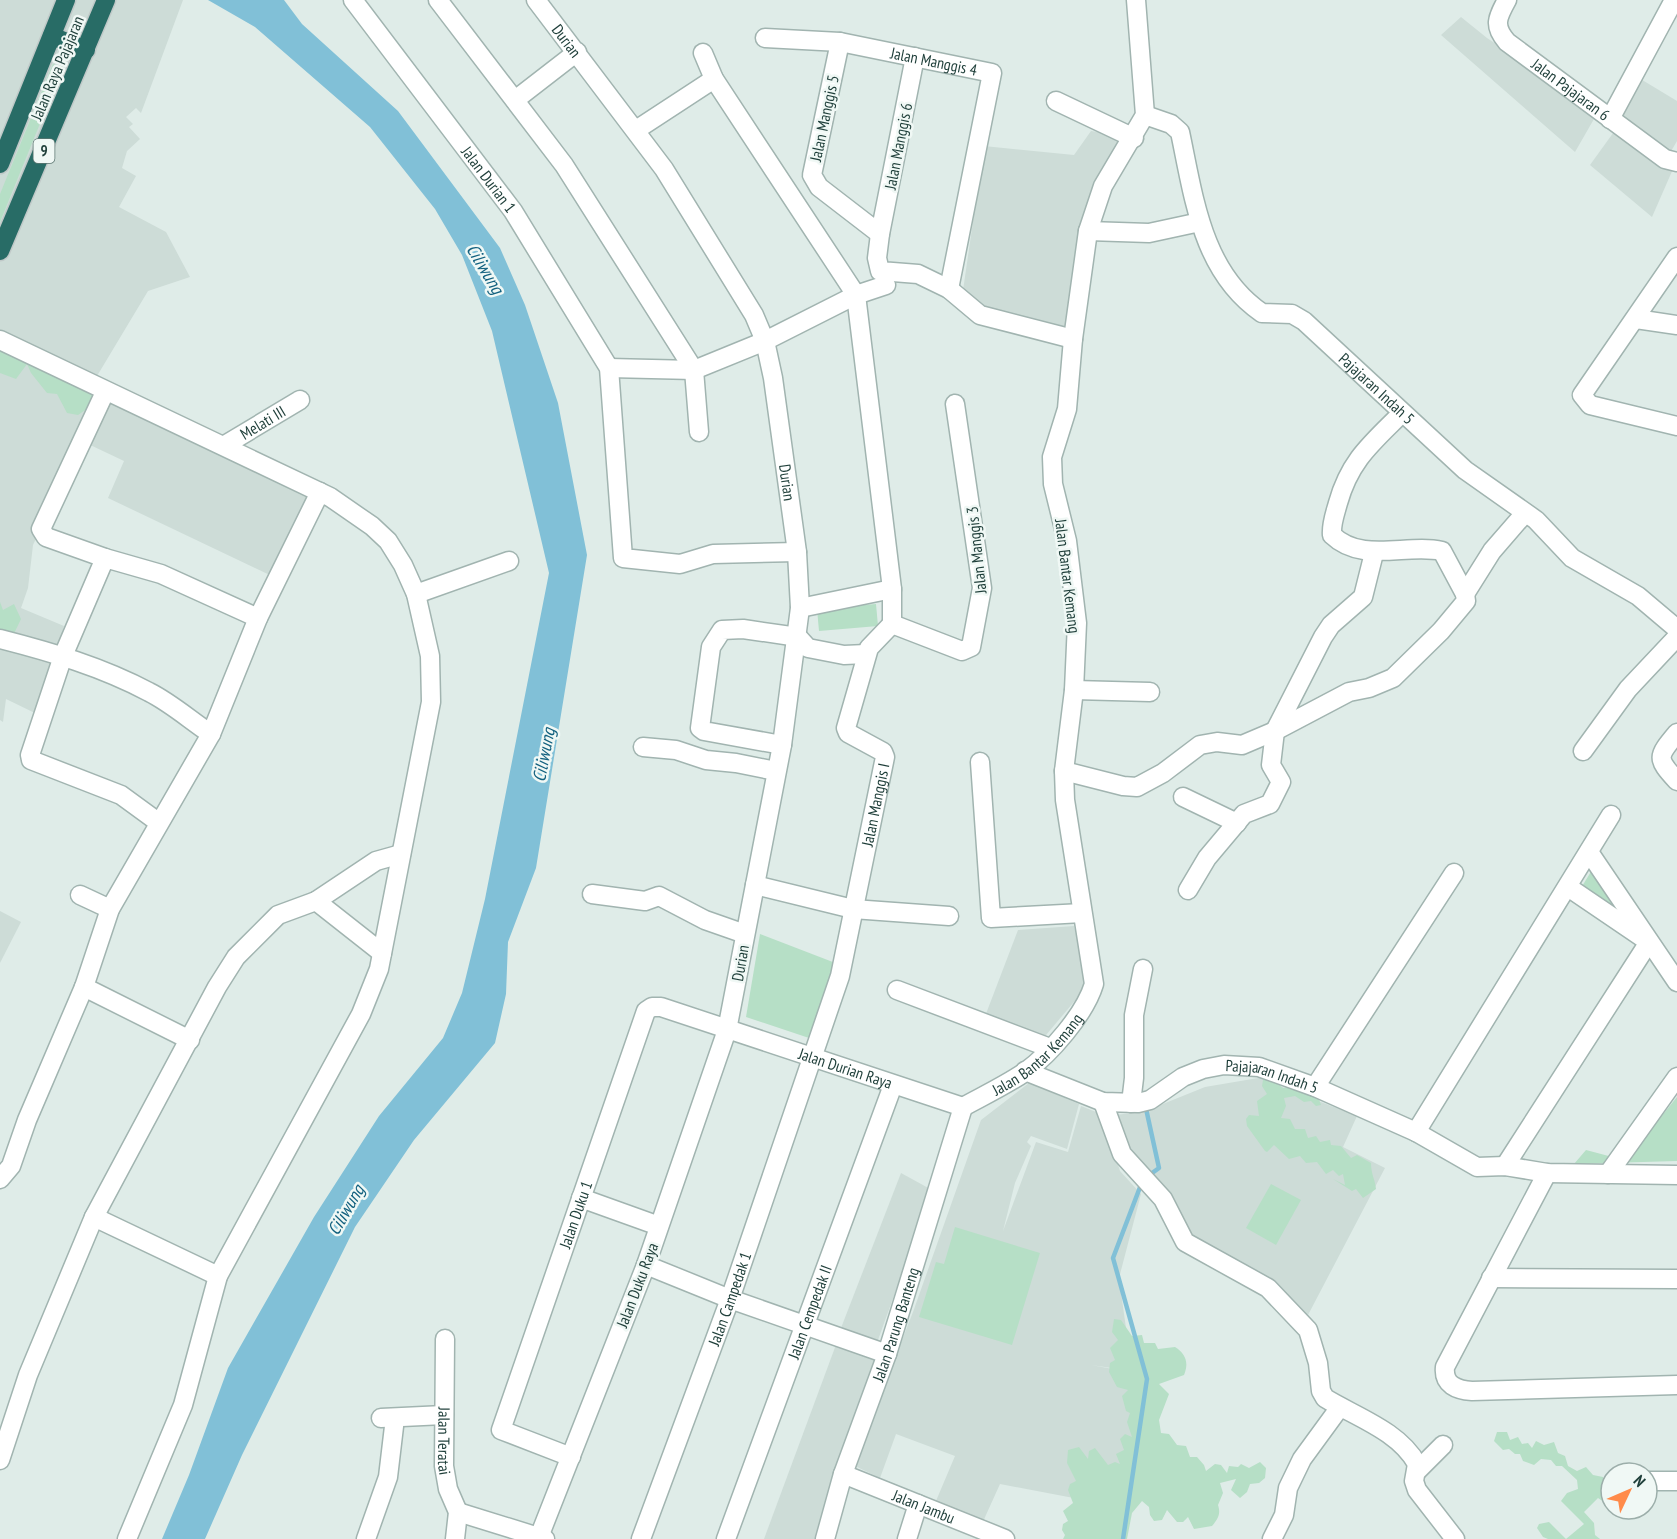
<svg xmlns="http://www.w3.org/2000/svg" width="1677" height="1539" font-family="'PT Sans Narrow',sans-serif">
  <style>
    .built { fill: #cddcd7 }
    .green { fill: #b6dfc6 }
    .water { fill: #81c0d7 }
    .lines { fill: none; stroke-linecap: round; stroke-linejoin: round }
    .stream { stroke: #81c0d7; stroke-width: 4.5 }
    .minor-casing { stroke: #a1b4b0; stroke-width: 21 }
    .highway-casing { stroke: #c0c9c8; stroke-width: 21 }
    .minor { stroke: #fff; stroke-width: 18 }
    .highway { stroke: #286c66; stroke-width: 18 }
    .labels { text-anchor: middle; stroke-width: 5; stroke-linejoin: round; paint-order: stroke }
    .shield { fill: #f0f8f5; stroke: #5d7671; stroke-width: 1.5 }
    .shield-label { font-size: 15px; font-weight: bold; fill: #1e3e39 }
    .street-label { font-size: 16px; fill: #1e3e39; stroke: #f0f8f5 }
    .water-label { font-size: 18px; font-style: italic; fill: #13617f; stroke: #f0f8f5 }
  </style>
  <rect width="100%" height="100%" fill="#dfece8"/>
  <!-- built -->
  <g class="built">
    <polygon points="0,0 183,0 141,113 136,108 126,117 133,124 129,127 140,139 127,151 122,168 136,176 119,207 166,232 190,277 148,291 97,376 110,383 33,545 28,588 21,608 64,626 39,715 6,699 3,722 0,720"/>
    <polygon points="1461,17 1487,38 1598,112 1575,152 1441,35"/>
    <polygon points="1629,72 1677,101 1677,141 1670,153 1608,108"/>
    <polygon points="1616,129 1673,169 1652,217 1590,165"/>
    <polygon points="1091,131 1125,136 1064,334 960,311 984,146 1074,155"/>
    <polygon points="108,397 311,496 276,578 108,498 124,461 86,443"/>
    <polygon points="0,911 21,922 0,963"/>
    <polygon points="1074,926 1089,984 1041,1041 984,1019 1018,930"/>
    <polygon points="1264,1077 1264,1080 1357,1116 1343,1147 1385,1168 1308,1315 1201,1253 1135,1173 1114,1115 1143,1112 1205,1087"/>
    <polygon points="1029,1083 1079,1104 1067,1149 1031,1136 1027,1142 1031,1146 1015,1183 1003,1231 1036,1142 1068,1152 1081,1106 1096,1112 1103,1118 1120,1171 1141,1194 1119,1278 1132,1371 1091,1365 1146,1375 1126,1508 1000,1484 981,1526 933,1508 955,1456 896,1434 880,1478 853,1465 913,1312 981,1120"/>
    <polygon points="901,1173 932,1190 878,1340 841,1328"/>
    <polygon points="837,1342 876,1357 818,1539 764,1539"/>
  </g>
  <!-- green -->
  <g class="green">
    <polygon points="53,64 63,67 0,222 0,194"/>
    <path d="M 31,348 L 48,374 C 67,373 82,383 95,395 L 91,406 L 78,415 L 67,413 L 57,394 L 47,393 L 31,373 L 27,364 L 16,379 L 0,373 L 0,351 Z"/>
    <polygon points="0,602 3,610 14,604 21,619 10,642 0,642"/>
    <polygon points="876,604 878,626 819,631 817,609"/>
    <polygon points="1592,870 1619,909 1617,911 1581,888"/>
    <polygon points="760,934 838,964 815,1040 746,1017"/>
    <path d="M 1263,1080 L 1274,1080 L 1283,1088 L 1302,1084 L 1317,1094 L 1321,1105 L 1316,1106 L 1311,1101 L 1304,1102 L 1295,1096 L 1284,1098 L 1286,1106 L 1281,1118 L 1290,1119 L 1295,1129 L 1305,1129 L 1308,1138 L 1316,1136 L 1320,1142 L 1330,1140 L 1331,1145 L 1341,1146 L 1351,1158 L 1357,1155 L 1371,1163 C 1371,1174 1375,1179 1376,1189 L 1363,1198 L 1356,1189 L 1352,1191 L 1333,1179 L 1345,1185 L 1343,1174 L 1339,1176 L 1333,1170 L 1326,1174 L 1317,1162 L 1306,1163 L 1300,1156 L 1289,1159 L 1274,1145 L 1267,1152 L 1265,1151 L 1247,1126 L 1246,1119 L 1249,1115 L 1259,1116 L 1257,1101 L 1267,1094 L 1262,1086 Z"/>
    <polygon points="1677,1097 1677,1161 1574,1164 1586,1150 1620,1159 1631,1154"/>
    <polygon points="1271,1184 1301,1200 1276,1245 1246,1228"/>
    <polygon points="955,1227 1040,1253 1012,1345 919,1317 936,1262 944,1264"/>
    <path d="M 1114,1319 L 1121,1320 L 1132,1336 L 1142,1335 L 1144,1343 L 1155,1343 L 1158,1349 L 1175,1347 C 1186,1354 1189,1363 1184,1375 L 1159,1384 L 1169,1394 L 1159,1420 L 1161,1433 L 1169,1434 L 1177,1445 L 1186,1446 L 1190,1457 L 1197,1457 L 1204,1465 L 1206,1471 L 1215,1464 L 1221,1465 L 1227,1473 L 1229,1466 L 1238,1467 L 1241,1464 L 1249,1468 L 1260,1462 L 1266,1468 L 1265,1478 L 1259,1483 L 1250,1484 L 1247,1492 L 1240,1498 L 1231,1490 L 1236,1479 L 1220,1483 L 1223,1493 L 1218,1505 C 1221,1514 1218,1519 1212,1526 L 1194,1529 L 1188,1517 L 1183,1522 L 1177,1522 L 1167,1510 L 1162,1520 L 1154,1521 L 1150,1515 L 1149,1507 L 1142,1501 L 1132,1513 L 1127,1539 L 1063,1539 L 1065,1535 L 1062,1530 L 1063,1524 L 1068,1521 L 1063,1511 L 1073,1503 L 1068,1490 L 1070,1484 L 1076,1481 L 1067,1463 L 1068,1450 L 1079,1447 L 1088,1459 L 1089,1451 L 1095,1448 L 1108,1465 L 1115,1462 L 1120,1464 L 1116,1454 L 1124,1450 L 1120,1439 L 1125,1434 L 1132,1437 L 1127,1422 L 1130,1413 L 1126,1411 L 1122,1396 L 1128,1390 L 1117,1387 L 1109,1372 L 1110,1363 L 1115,1360 L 1110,1348 L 1118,1340 L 1112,1332 Z"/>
    <polygon points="1497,1432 1507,1432 1510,1440 1518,1437 1522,1444 1528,1443 1532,1448 1536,1441 1544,1445 1554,1442 1558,1453 1565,1456 1568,1466 1577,1471 1586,1467 1593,1475 1603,1477 1607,1488 1611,1487 1611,1509 1617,1509 1616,1517 1613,1511 1608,1510 1607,1504 1598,1498 1584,1512 1594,1523 1595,1535 1600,1539 1548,1539 1543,1537 1537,1528 1539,1524 1549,1522 1566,1539 1584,1524 1561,1501 1567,1493 1578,1489 1577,1480 1562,1466 1556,1466 1551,1460 1541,1459 1534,1465 1523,1461 1520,1454 1515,1454 1509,1449 1503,1450 1494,1441"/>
  </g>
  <!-- water -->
  <polygon class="water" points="208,0 284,0 302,24 398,111 500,248 525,305 558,403 587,555 536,868 508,942 506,994 495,1043 414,1140 355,1227 242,1455 205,1539 162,1539 189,1475 228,1368 314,1217 379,1116 443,1038 462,993 485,899 549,573 492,331 462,255 435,209 370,127 255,27"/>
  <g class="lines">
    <!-- stream -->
    <g class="stream">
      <polyline points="1145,1104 1159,1168 1148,1176"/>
      <polyline points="1123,1539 1147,1379 1113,1258 1142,1182"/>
    </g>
    <!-- minor casing -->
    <g class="minor-casing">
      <g id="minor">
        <path id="s1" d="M 353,0 L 513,211 L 609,368 L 623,558 L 680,564 L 713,554 L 797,552"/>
        <polyline points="438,0 564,165 694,370 699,432"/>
        <path id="s2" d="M 536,0 L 664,169 L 754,315 L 765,341 L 773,378 L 797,552 L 800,608 L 782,745 L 727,1030 L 646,1265 L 539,1537"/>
        <path id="s3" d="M 1507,0 C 1497,18 1493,26 1507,42 L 1665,159 L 1677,162"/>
        <path id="s4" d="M 765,38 L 840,42 L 992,73 L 949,289"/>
        <polyline points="840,42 812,175 819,187 880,234"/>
        <polyline points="703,53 714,79 856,295 892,589 892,624"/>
        <polyline points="915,57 880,234 877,258 880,271 918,274 949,289 980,315 1073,339"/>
        <polyline points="515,100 577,52"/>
        <polyline points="1056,101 1134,138"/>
        <path id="s5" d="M 1145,115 L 1171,124 L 1180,132 C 1194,198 1202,272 1262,313 L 1292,314 L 1304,321 L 1465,470 L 1536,520 L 1572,558 L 1638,596 L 1677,629"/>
        <polyline points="1610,119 1674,0"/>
        <polyline points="636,130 714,79"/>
        <polyline points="1088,231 1149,233 1200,222"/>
        <polyline points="1677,257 1582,395 1590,405 1677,426"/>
        <polyline points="1636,319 1677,325"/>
        <polyline points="0,340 330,497 372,526 388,541 403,565 416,594 430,656 431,702 379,969 361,1014 218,1276 183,1405 127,1539"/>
        <polyline points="609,368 694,370 765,341 856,295 886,285"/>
        <path id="s6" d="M 225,445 L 300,400"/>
        <polyline points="105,558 46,537 41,529 105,392"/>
        <polyline points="416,594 509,561"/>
        <polyline points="1465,594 1492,551 1525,513"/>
        <polyline points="800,608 892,589"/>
        <polyline points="892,624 962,651 971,647 982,588 955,404"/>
        <path d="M 0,639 C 51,652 102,667 149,692 C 171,703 190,720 211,734"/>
        <polyline points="1074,690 1150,692"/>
        <path d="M 1677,733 C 1657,757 1656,758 1677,781"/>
        <polyline points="782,745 704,731 700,728 711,647 722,630 743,629 798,637 808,648 844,655 866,654"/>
        <polyline points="643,747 676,750 706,760 736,763 776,771"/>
        <polyline points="1583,751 1628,689 1677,637"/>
        <polyline points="980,762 991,918 1082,913"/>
        <path d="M 1064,771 L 1123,786 L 1137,787 L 1163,773 L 1200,745 L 1217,742 L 1242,745 L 1275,731 L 1349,692 L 1369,688 L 1393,678 L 1441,631 L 1466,601 L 1465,594 L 1442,551 C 1407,543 1362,564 1332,535 C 1331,524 1335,514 1338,503 C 1350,460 1372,443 1402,413"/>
        <polyline points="1183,797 1237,823"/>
        <polyline points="158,822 121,795 31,760 30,755 63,656 105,558 161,574 258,618"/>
        <polyline points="1589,852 1677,982"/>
        <polyline points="755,885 853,909 949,916"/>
        <polyline points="1188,890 1207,858 1244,814 1270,804 1281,782 1271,765 1275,731 1323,637 1331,625 1363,597 1374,553"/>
        <polyline points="592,894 645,901 659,896 705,920 745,934"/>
        <polyline points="80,895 110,909"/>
        <polyline points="316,901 382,953"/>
        <polyline points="84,987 190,1040"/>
        <polyline points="897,990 1050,1048"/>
        <path id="s7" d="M 1025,1071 L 1103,1102 L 1138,1103 L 1150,1100 L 1183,1077 L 1203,1069 L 1224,1065 L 1259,1067 L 1315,1087 L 1416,1132 L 1477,1167 L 1505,1166 L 1547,1173 L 1677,1175"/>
        <polyline points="1315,1087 1454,873"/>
        <path d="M 1103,1102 L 1122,1154 L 1163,1199 L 1185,1242 L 1268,1288 L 1308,1330 L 1318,1363 L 1321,1391 L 1325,1398 C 1356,1417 1399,1431 1417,1464 L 1414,1481 L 1417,1490 L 1455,1539"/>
        <polyline points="1131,1103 1134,1078 1134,1015 1143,969"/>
        <path id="s8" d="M 963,1107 C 983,1096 1006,1085 1025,1072 C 1050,1054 1085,1014 1094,984 L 1065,800 L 1064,771 L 1074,690 L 1077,623 L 1067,541 L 1053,484 L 1052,457 L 1067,409 L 1073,339 L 1088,231 L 1103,186 L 1145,115 L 1136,0"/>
        <polyline points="1416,1132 1611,815"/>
        <polyline points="1505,1166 1649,942 1568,887"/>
        <path d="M 1547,1173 L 1445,1367 C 1443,1385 1457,1390 1472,1391 L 1677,1385"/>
        <polyline points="1608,1174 1677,1077"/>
        <polyline points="0,1179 11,1166 27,1120 84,987 110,909 211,734 258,618 320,492"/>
        <polyline points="581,1198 659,1226"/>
        <polyline points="94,1217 218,1276"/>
        <polyline points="646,1265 730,1299 887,1354"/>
        <polyline points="1491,1278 1677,1279"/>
        <path id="s9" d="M 445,1339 L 444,1466 L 448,1489 L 458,1512 L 455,1539"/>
        <polyline points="381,1418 444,1415"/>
        <path id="s10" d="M 571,1457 L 501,1430 L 646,1011 L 652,1007 L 661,1007 L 963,1107"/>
        <polyline points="0,1460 28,1375 94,1217 217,987 236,957 278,915 316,901 376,861 401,854"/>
        <polyline points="1418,1470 1443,1445"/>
        <path id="s11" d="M 843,1474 L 1005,1539"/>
        <polyline points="1647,1481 1677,1481"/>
        <polyline points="458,1512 545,1539"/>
        <polyline points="366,1539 388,1477 395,1418"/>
        <path id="s12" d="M 641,1539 L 730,1299 L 840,976 L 885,757 L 883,752 L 848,733 L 846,728 L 869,648 L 892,624"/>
        <path id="s13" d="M 726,1539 L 893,1085"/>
        <path id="s14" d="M 825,1539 L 843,1474 L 887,1354 L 963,1107"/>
        <polyline points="907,1539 918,1504"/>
        <polyline points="1272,1539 1284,1515 1288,1488 1302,1459 1340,1407"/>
      </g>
    </g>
    <!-- highway casing -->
    <g class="highway-casing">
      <g id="highway">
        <polyline points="52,36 86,50"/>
        <polyline points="0,164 66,0"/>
        <polyline points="0,251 106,0"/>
      </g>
    </g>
    <!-- minor -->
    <use href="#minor" class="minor"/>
    <!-- highway -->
    <use href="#highway" class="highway"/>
  </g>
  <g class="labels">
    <!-- shield labels -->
    <rect class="shield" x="33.5" y="139" width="21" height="24" rx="4.5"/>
    <g class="shield-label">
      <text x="44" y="156">9</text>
    </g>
    <!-- street labels -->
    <g class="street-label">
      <text dy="6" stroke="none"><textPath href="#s2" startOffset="51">Durian</textPath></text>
      <text dy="6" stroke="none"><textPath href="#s4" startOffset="171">Jalan Manggis 4</textPath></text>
      <text transform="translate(57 68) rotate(-67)" y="6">Jalan Raya Pajajaran</text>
      <text dy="6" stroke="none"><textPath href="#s3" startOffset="126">Jalan Pajajaran 6</textPath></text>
      <text transform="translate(824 118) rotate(-78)" y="6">Jalan Manggis 5</text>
      <text transform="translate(898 146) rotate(-79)" y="6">Jalan Manggis 6</text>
      <text dy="6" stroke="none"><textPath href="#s1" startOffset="225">Jalan Durian 1</textPath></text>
      <text dy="6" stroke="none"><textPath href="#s5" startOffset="387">Pajajaran Indah 5</textPath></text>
      <text dy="6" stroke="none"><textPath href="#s6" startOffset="44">Melati III</textPath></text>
      <text dy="6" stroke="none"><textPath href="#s2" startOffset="555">Durian</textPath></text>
      <text transform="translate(976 550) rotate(-96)" y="6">Jalan Manggis 3</text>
      <text transform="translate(1068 576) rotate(83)" y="6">Jalan Bantar Kemang</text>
      <text dy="6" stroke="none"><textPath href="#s12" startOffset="772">Jalan Manggis I</textPath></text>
      <text transform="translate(740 963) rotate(-80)" y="6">Durian</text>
      <text dy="6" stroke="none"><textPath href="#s8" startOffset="92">Jalan Bantar Kemang</textPath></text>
      <text dy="6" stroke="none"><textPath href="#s10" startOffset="729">Jalan Durian Raya</textPath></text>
      <text dy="6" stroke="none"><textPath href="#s7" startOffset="264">Pajajaran Indah 5</textPath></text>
      <text dy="6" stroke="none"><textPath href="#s10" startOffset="303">Jalan Duku 1</textPath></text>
      <text transform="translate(637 1285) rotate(-69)" y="6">Jalan Duku Raya</text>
      <text dy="6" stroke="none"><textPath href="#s12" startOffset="256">Jalan Campedak 1</textPath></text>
      <text dy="6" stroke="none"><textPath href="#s13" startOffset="242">Jalan Cempedak II</textPath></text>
      <text dy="6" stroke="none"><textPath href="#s14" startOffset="226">Jalan Parung Banteng</textPath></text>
      <text dy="6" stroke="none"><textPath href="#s9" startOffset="102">Jalan Teratai</textPath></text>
      <text dy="6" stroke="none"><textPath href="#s11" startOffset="87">Jalan Jambu</textPath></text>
    </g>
    <!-- water labels -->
    <g class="water-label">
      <text transform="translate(485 269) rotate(59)" y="6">Ciliwung</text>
      <text transform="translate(544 755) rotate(-79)" y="6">Ciliwung</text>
      <text transform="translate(346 1210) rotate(-60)" y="6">Ciliwung</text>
    </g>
  </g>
  <!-- north arrow -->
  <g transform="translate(1629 1491) rotate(46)"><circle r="28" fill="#f0f8f5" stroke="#9caeaa" stroke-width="1.5"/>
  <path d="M0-4.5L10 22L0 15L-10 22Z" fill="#ff8b4a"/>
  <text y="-9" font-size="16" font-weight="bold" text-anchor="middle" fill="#1e3e39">N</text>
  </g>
</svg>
